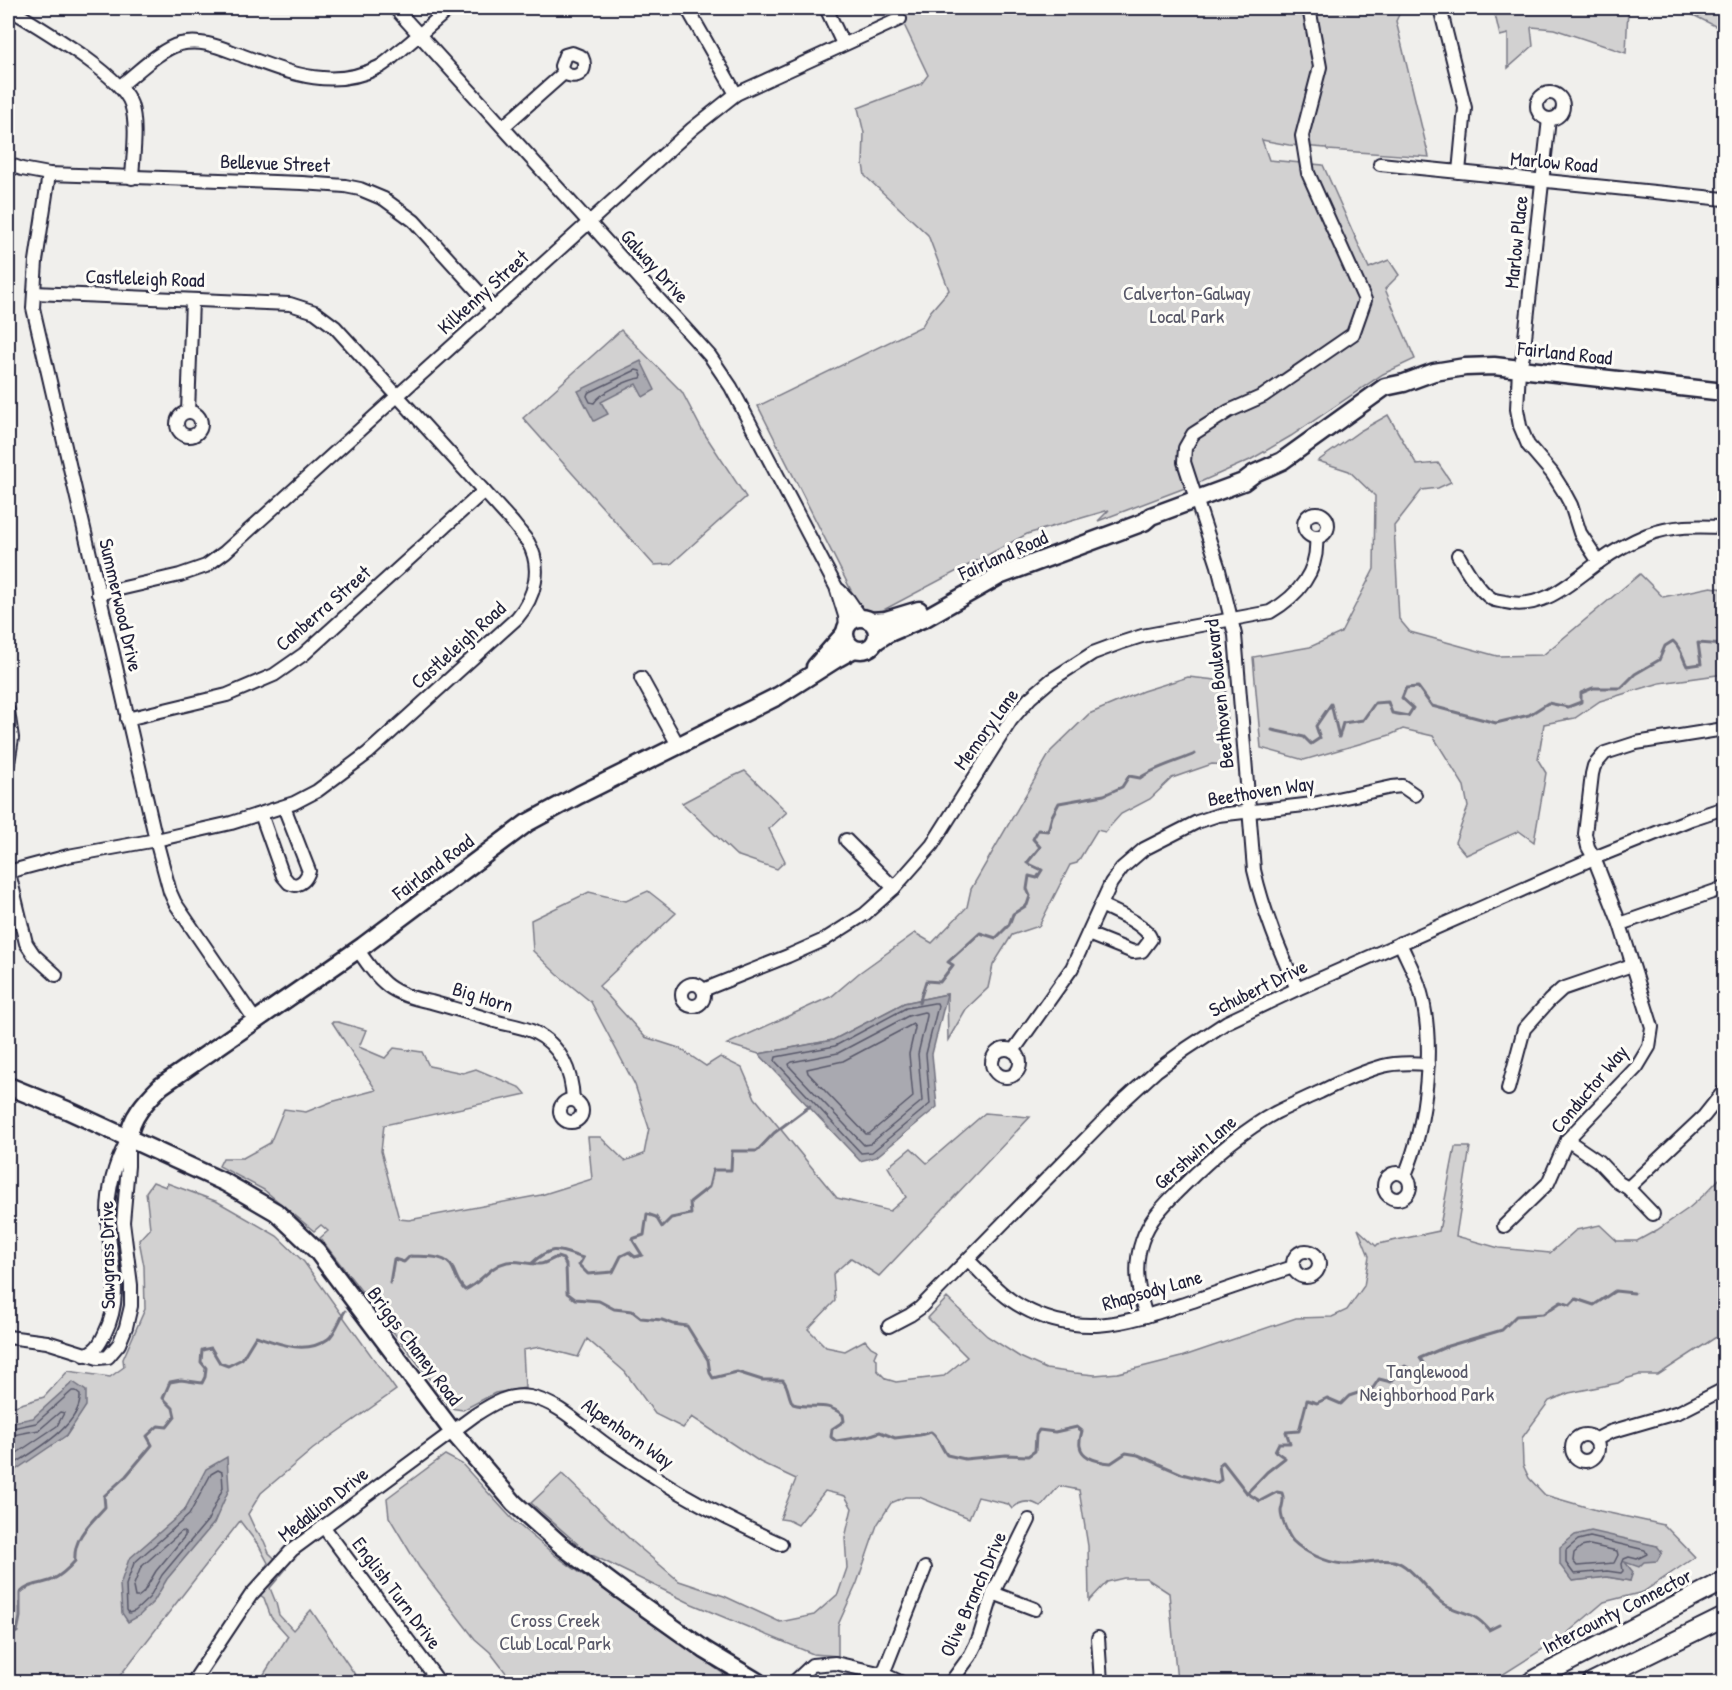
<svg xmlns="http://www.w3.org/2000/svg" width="1732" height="1690" font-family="'Patrick Hand',sans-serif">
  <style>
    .green { fill: #d2d1d1; stroke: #7a7a86; stroke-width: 1.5; fill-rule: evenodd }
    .water { fill: #a9a9b0; stroke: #737381; stroke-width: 1.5 }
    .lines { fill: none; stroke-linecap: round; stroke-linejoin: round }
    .shore { stroke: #58586a; stroke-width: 1.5 }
    .stream { stroke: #737381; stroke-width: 3 }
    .minor-casing { stroke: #22223b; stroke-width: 16 }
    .major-casing { stroke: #22223b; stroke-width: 21 }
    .highway-casing { stroke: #22223b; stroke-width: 22 }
    .minor { stroke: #fdfcf7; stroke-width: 12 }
    .major { stroke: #fdfcf7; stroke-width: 16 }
    .highway { stroke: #fdfcf7; stroke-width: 18 }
    .labels { text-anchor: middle; stroke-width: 6; stroke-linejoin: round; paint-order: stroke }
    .street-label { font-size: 20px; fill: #22223b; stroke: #fdfcf7 }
    .park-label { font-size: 20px; fill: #575768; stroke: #fdfcf7 }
  </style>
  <rect width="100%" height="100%" fill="#f0efec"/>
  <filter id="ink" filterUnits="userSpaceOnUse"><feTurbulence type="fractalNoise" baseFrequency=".0167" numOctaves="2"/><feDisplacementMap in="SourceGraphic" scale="12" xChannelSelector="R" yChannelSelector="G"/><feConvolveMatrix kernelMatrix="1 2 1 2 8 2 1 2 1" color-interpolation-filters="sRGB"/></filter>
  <g filter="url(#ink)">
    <!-- green -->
    <g class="green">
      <polygon points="896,8 1402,8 1396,21 1429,157 1328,150 1326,148 1289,145 1262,140 1269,160 1323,165 1369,268 1389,260 1399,275 1385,289 1415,359 1383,374 1291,436 1250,460 1198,483 1098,521 1109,510 1027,534 876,614 862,612 758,406 922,326 930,312 949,290 928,235 865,176 863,164 864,133 858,108 921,84 928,75"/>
      <polygon points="1483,8 1628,8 1626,53 1554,29 1532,27 1531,28 1533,46 1508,68 1508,34 1500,36 1494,10"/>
      <polygon points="1679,8 1724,8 1724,25 1715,26"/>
      <polygon points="621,330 682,392 702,430 746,497 671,564 654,565 523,418"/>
      <polygon points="1388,415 1417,465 1438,463 1451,482 1438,488 1422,490 1394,526 1399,619 1410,632 1497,656 1543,655 1640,574 1663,597 1711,587 1724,589 1724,674 1660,683 1600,701 1575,718 1544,724 1538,760 1546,773 1534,842 1519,831 1466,855 1455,842 1468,807 1464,786 1433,736 1403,729 1390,735 1304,760 1261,748 1253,657 1310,647 1341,633 1374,569 1375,496 1349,471 1318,461 1360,431"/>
      <polygon points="1188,677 1225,681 1231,765 1212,764 1172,778 1150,799 1121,814 1105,832 1097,830 1077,863 1070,865 1039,926 1012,935 993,965 988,988 966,1009 948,1040 947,994 904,1003 833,1040 759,1054 727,1044 832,996 859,973 915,933 932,943 967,907 971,889 1051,751 1089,714 1143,691"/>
      <polygon points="745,771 787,812 769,829 785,861 777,869 736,855 682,803 727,779"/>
      <path d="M 648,891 L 676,913 L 599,986 L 645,1037 L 679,1048 L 706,1066 L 720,1057 L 742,1068 L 755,1098 L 837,1198 L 890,1211 L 906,1197 L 888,1167 L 911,1148 L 927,1163 L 985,1113 L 1030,1117 L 879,1276 L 851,1258 L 833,1274 L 835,1301 L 808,1329 L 826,1347 L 845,1351 L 865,1340 L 871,1347 L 877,1350 L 874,1357 L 877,1359 L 877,1370 L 886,1379 L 896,1382 L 944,1376 L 967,1357 L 928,1318 L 947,1298 L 987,1336 L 1020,1357 L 1046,1369 L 1075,1373 L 1095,1375 L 1118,1373 L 1181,1357 L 1296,1318 L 1332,1317 L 1347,1310 L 1364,1286 L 1369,1256 L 1358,1229 L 1376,1246 L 1378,1244 L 1439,1231 L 1455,1147 L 1470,1147 L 1456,1236 L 1499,1248 L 1550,1253 L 1576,1230 L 1600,1225 L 1617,1241 L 1637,1241 L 1657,1230 L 1689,1208 L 1706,1193 L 1724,1174 L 1724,1332 L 1658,1375 L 1639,1375 L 1625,1379 L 1618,1383 L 1569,1393 L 1549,1401 L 1522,1438 L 1523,1465 L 1529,1478 L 1545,1495 L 1600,1511 L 1664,1525 L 1695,1557 L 1643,1592 L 1604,1602 L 1565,1635 L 1491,1682 L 1177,1682 L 1169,1593 L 1146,1578 L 1124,1578 L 1107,1582 L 1089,1601 L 1088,1546 L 1079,1490 L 1059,1486 L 1041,1507 C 1031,1500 1021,1500 1012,1509 L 1008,1504 L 978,1497 L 969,1518 L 919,1497 L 905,1497 L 891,1503 L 877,1525 L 857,1583 L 838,1625 L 838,1656 L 813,1654 L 692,1604 L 588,1553 L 531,1503 L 562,1474 L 633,1542 L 679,1581 L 724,1596 L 780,1622 L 814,1615 L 838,1594 L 847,1568 L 845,1538 L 852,1508 L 845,1496 L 825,1491 L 798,1525 L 788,1520 L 780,1519 L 796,1479 L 760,1462 L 692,1417 L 683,1428 L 655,1414 L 625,1372 L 587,1339 L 578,1357 L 540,1347 L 523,1350 L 525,1388 L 495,1393 L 463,1410 L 450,1408 L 423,1370 L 320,1238 L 328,1231 L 321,1225 L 314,1231 L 264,1190 L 219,1166 L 223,1158 L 243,1158 L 270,1143 L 284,1109 L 306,1112 L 331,1102 L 376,1090 L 332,1022 L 338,1022 L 366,1030 L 359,1047 L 385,1058 L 394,1048 L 422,1052 L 429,1066 L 463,1073 L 476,1069 L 521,1088 L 526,1094 L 384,1125 L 381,1151 L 399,1219 L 409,1220 L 541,1195 L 592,1179 L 588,1137 L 600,1137 L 625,1161 L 644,1154 L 649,1128 L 635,1085 L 591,1002 L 558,975 L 533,951 L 531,920 L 589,892 L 626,901 ZM 1641,1543 L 1657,1546 L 1624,1561 L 1630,1581 L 1607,1577 L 1572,1581 Z"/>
      <polygon points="153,1182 166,1187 167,1183 218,1202 277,1236 304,1262 396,1390 313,1449 261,1493 248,1514 255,1529 264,1541 269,1553 286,1569 270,1588 276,1603 279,1615 293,1630 311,1610 360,1682 259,1682 288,1636 271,1617 264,1598 251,1588 268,1563 259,1546 240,1521 115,1682 8,1682 8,1408 44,1397 68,1371 110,1377 124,1367 123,1359 145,1309 144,1266 139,1240 150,1228 146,1192"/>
      <polygon points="445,1455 462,1464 514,1521 556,1556 735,1682 513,1682 490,1652 475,1639 419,1567 389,1517 387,1498"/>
    </g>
    <!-- water -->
    <g class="water">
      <polygon points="641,361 655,390 643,397 636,384 601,402 608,414 594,421 578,391"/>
      <polygon points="947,994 932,1054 937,1107 876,1157 860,1161 759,1054 833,1040 904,1003"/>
      <polygon points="73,1382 86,1391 86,1406 67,1435 8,1475 8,1423 33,1418"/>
      <polygon points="227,1457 229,1489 214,1523 167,1579 154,1601 139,1616 128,1622 122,1613 120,1585 129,1559 184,1511 206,1469"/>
      <polygon points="1591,1531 1657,1546 1662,1552 1657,1561 1644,1562 1639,1567 1625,1562 1633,1572 1630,1581 1607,1577 1572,1581 1560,1565 1560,1547 1575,1535"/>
    </g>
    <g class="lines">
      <!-- shore -->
      <g class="shore">
        <path d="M 636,370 L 640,371 L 642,376 L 641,378 C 629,379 600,393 594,403 L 590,402 L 587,396 L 588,393 Z"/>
        <polygon points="934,1003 937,1003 938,1006 926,1054 930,1104 872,1152 861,1153 775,1061 776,1057 835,1046 906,1008"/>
        <polygon points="924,1012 927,1013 927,1016 918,1054 922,1101 870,1144 864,1145 790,1067 789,1064 792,1062 838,1053 908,1016"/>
        <polygon points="913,1024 915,1028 909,1054 913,1097 869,1134 866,1134 808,1073 807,1069 843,1061"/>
        <path d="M 8,1429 L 36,1423 L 72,1391 L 75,1391 L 80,1395 C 82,1426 31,1453 8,1468"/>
        <polyline points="8,1436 39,1430 60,1412 64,1413 57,1426 8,1459"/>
        <polygon points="218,1470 222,1472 223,1488 208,1520 162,1575 149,1598 135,1611 129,1613 127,1610 126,1585 134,1563 189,1515 211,1474"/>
        <polygon points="182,1531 185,1533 185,1536 156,1571 143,1593 138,1597 135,1597 133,1587 141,1567"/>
        <polygon points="1590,1537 1645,1550 1647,1554 1637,1559 1629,1557 1624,1559 1622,1564 1623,1571 1621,1573 1607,1571 1574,1574 1566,1563 1566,1550 1578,1540"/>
        <polygon points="1590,1545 1617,1551 1618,1555 1614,1563 1577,1566 1573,1561 1574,1553 1581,1547"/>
      </g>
      <!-- stream -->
      <g class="stream">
        <path d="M 1272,730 L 1304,737 L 1311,744 L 1320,738 L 1316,726 L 1331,704 L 1339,737 L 1343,723 L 1363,720 L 1375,703 L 1388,702 L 1392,713 L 1408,716 L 1413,708 L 1402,698 L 1406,688 L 1418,687 L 1432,706 L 1496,723 L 1529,715 L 1548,703 L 1568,707 L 1581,702 L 1581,693 L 1593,688 L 1621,688 L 1635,674 L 1659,660 L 1665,646 L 1673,641 C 1682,649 1682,657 1687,666 L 1701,664 L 1698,643 L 1724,645"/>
        <path d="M 919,1003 L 926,981 L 940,982 L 953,965 L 948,962 L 980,933 L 996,938 L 1009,925 L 1013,914 L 1027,905 L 1030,896 L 1027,889 L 1029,876 L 1037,878 L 1042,870 L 1027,863 L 1040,847 L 1033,839 L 1038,830 L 1048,831 L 1052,816 L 1059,803 L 1104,795 L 1122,787 L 1129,776 L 1140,778 C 1153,768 1179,761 1195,754"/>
        <path d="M 532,1263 C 553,1244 558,1250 583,1258 L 579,1265 L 588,1274 L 613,1272 L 621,1256 L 629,1252 L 635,1257 L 642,1255 L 632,1239 L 644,1235 L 647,1214 L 656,1217 L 662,1227 L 671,1218 L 691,1214 L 690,1202 L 709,1187 L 713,1170 L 731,1170 L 732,1151 L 757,1151 L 774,1133 L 810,1106"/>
        <path d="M 390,1283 L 394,1259 L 404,1262 L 410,1256 C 424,1257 447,1254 453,1269 C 457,1277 458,1284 465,1290 C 481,1283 489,1266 507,1262 C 519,1260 529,1265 540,1264 C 545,1264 552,1259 557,1257 L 563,1259 L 566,1265 L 567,1293 L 575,1299 L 599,1301 L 614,1309 L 632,1311 L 641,1318 L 662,1320 L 673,1324 L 687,1326 L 708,1360 L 710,1373 L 713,1378 L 737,1372 L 762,1380 L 783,1380 C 789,1387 788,1397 793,1404 C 813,1410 824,1400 843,1415 L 844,1421 L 832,1429 L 831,1437 L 836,1441 L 868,1436 L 880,1432 L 895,1438 L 920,1435 L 931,1432 C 940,1439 940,1446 947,1455 L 965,1459 L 1006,1455 L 1028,1456 L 1035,1451 L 1036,1435 L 1039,1430 L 1055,1432 L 1077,1427 L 1082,1431 C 1081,1435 1079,1442 1080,1446 C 1082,1459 1100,1462 1111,1463 L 1126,1453 L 1138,1455 L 1182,1474 L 1216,1483 L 1221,1480 L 1219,1465 L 1223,1462 L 1247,1493 L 1260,1501 L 1277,1492 L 1282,1493 C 1285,1500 1282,1504 1281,1511 C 1281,1519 1288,1535 1293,1541 C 1304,1552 1327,1563 1343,1564 C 1360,1565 1376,1558 1394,1561 C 1411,1565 1427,1592 1442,1603 C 1461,1615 1472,1609 1489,1630 L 1499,1625"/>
        <polyline points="1247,1493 1267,1472 1285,1458 1275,1451 1279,1443 1290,1443 1286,1432 1299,1431 1307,1400 1317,1403 1327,1398 1341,1404 1349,1396 1373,1388 1379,1379 1391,1382 1405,1366 1418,1374 1425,1366 1420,1358 1448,1346 1502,1330 1516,1316 1543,1314 1561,1302 1570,1305 1576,1299 1594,1305 1615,1291 1634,1293"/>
        <path d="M 8,1636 L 17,1632 L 20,1617 L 20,1593 C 28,1584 40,1585 52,1580 C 62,1575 68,1569 75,1561 C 73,1537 91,1523 105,1507 L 104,1496 L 126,1476 L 152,1445 L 147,1436 L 158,1426 L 167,1427 L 175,1417 L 173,1408 L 163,1398 L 170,1382 L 181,1380 L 202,1383 L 205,1377 L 206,1368 L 201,1362 L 202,1350 L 211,1348 L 220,1363 L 228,1366 L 242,1359 L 256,1336 C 279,1344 306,1355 328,1339 C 335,1334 340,1319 345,1311"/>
      </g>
      <!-- minor casing -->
      <g class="minor-casing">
        <g id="minor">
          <path d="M 8,8 C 37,26 121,74 131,104 C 138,125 133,156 132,178"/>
          <polyline points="395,8 710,356 731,387 836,587 845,616 846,626"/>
          <polyline points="687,8 736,94"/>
          <polyline points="826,8 843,44"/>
          <polyline points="1440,8 1465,108 1459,172"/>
          <path d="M 120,86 C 137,73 160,49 180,44 C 201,39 219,47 238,54 C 285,71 330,92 379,67 C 387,63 394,55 401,50 C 418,36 434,22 450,8"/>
          <circle cx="1550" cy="106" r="13"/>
          <polyline points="1549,119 1523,356 1519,369 1517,409 1520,426 1528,445 1552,473 1564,492 1571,505 1580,533 1599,562"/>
          <path d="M 503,127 L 564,73 C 577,81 589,71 582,57 L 572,53 L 565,55 L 561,66 L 564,73"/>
          <polyline points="8,164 22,169 49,174 302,183 345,186 360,189 384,199 414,221 494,309"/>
          <polyline points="1380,164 1724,199"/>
          <polyline points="49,174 36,261 33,308 156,840 170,892 175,903 255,1020"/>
          <polyline points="188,412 192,300"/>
          <circle cx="189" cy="424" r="12"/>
          <circle cx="1316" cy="525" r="12"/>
          <path d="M 1458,555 C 1466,569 1478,590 1492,599 C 1496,601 1501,601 1505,602 C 1543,611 1571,582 1599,562 C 1614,551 1630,542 1647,535 C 1672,525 1699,526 1724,527"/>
          <polyline points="839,590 848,599 861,618"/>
          <polyline points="98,594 180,575 206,566 225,552 692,129 736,94 900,19"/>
          <polyline points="641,678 678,745"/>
          <polyline points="8,711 12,738 8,763"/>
          <polyline points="127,719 227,695 274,675 304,654 484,491"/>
          <path d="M 261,814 L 283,876 L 289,883 L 295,885 C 303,883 306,879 309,871 L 284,807"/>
          <polyline points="846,840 894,888"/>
          <polyline points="8,869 26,943 34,955 56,975"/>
          <path d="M 8,872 L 68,856 L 156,840 L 231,823 L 294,803 L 317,791 L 368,753 L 517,618 C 535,597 543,568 528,542 C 523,536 518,529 513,523 L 335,327 L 315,312 L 290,304 L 34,293"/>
          <polyline points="1620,924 1724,888"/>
          <path d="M 1088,934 L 1133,952 L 1142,951 L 1151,939 C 1145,923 1116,913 1101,905"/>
          <path d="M 1400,943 C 1406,957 1414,971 1419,986 C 1436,1040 1427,1123 1405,1175"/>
          <path d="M 358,950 C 381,984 390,994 431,1002 C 453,1008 476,1015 498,1022 C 510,1025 523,1027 534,1032 C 561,1045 572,1072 573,1100"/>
          <circle cx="693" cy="995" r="11"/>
          <path d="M 1297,989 C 1279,949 1264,913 1254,870 L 1235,635 L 1218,566 L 1184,462 L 1185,448 L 1193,434 L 1229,411 L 1263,396 L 1353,334 L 1365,300 L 1308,173 L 1302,136 L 1320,67 L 1309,8"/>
          <path d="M 703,990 L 788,956 L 824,940 L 865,914 L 894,888 L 932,845 L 1011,720 L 1030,698 L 1051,680 L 1093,653 L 1120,643 L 1142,636 L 1270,612 C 1298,596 1319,571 1316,538"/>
          <circle cx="1006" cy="1063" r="14"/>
          <polyline points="1013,1051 1072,968 1111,883 1122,868 1144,849 1197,822 1218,815 1313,804 1392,787 1402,786 1415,795"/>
          <polyline points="1508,1089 1524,1029 1549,1001 1562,989 1632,965"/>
          <circle cx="571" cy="1111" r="11"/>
          <polyline points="1567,1140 1598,1161 1619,1183 1628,1188 1704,1116 1724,1091"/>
          <circle cx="1397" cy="1186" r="13"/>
          <polyline points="1628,1188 1653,1214"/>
          <polyline points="1504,1226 1548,1183 1567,1140 1637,1067 1649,1047 1652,1027 1620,924 1594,858 1588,847 1585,834 1592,774 1594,766 1605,753 1636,743 1724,729"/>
          <circle cx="1306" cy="1264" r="13"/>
          <path d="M 968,1260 C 985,1276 1001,1296 1022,1307 C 1083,1341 1134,1320 1193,1301 C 1227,1289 1260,1278 1293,1267"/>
          <path d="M 1146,1316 C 1138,1291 1133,1267 1142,1241 C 1149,1219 1166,1203 1182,1187 C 1210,1159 1240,1132 1275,1113 C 1289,1106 1305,1099 1320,1092 C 1340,1082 1361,1072 1383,1066 C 1397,1062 1414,1063 1428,1064"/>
          <polyline points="889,1326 910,1315 920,1308 1121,1103 1156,1071 1186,1049 1227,1022 1297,989 1594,858 1691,819 1724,808"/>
          <polyline points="8,1337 47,1342 98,1358 108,1357 119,1344 126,1327 131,1306 131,1285 123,1222 128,1166 128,1139"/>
          <path d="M 84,1355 C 96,1351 100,1344 105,1333 C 126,1291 107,1256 108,1214 C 108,1189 115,1164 126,1143"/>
          <circle cx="1585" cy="1448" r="13"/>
          <polyline points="1595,1440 1610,1432 1679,1412 1724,1389"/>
          <polyline points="323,1526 439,1682"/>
          <polyline points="993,1593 1035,1609"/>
          <polyline points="1098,1638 1101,1682"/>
          <polyline points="883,1674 925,1568"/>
          <path d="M 193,1682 L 251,1595 L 292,1550 L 475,1415 C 492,1404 509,1393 530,1397 C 562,1403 587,1433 614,1450 C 635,1464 657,1479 679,1492 C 712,1511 746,1528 781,1544"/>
          <polyline points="794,1682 812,1665 835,1663 883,1674 900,1682"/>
          <polyline points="951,1682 970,1656 979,1638 993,1593 1029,1520"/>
        </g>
      </g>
      <!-- major casing -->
      <g class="major-casing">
        <g id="major">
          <circle cx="861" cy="634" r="16"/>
          <polyline points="870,621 886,620 919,610"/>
          <polyline points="876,641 887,634 925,618 999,576 1144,522 1151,516 1243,482 1255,473 1282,461 1385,387 1404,383 1434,372 1465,367 1494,366 1724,392"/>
          <polyline points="815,667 844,634"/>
          <polyline points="8,1086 67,1110 226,1183 276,1212 317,1251 453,1432 514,1503 562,1546 622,1591 705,1650 758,1682"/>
          <path d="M 128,1139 C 131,1117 145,1102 161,1086 L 363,946 L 527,823 L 579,795 L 778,696 L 838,658 L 854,649"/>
        </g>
      </g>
      <!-- highway casing -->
      <g class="highway-casing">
        <g id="highway">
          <polyline points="1531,1682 1545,1674 1724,1581"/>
          <polyline points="1592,1682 1724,1617"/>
        </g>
      </g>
      <!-- minor -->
      <use href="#minor" class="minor"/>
      <!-- major -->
      <use href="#major" class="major"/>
      <!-- highway -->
      <use href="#highway" class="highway"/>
    </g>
  </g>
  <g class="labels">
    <!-- street labels -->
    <g class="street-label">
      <text transform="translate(1554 162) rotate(5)" y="7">Marlow Road</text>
      <text transform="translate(275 163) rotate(2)" y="7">Bellevue Street</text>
      <text transform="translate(1516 242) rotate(-84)" y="7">Marlow Place</text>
      <text transform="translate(655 266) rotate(48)" y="7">Galway Drive</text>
      <text transform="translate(145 278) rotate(2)" y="7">Castleleigh Road</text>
      <text transform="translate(483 292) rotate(-42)" y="7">Kilkenny Street</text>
      <text transform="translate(1565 353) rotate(6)" y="7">Fairland Road</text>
      <text transform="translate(1003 555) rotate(-24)" y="7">Fairland Road</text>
      <text transform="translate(121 605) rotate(77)" y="7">Summerwood Drive</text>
      <text transform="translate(323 608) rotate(-41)" y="7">Canberra Street</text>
      <text transform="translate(458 645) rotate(-42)" y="7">Castleleigh Road</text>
      <text transform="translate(1219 694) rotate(-96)" y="7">Beethoven Boulevard</text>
      <text transform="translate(986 729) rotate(-54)" y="7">Memory Lane</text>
      <text transform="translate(1261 791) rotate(-9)" y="7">Beethoven Way</text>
      <text transform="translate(433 867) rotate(-37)" y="7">Fairland Road</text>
      <text transform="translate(1258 988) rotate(-26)" y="7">Schubert Drive</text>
      <text transform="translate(483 997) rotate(17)" y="7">Big Horn</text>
      <text transform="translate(1589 1089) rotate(-50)" y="7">Conductor Way</text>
      <text transform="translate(1195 1152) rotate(-41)" y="7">Gershwin Lane</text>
      <text transform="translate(107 1255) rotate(-91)" y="7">Sawgrass Drive</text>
      <text transform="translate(1152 1290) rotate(-16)" y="7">Rhapsody Lane</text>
      <text transform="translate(415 1346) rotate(53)" y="7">Briggs Chaney Road</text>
      <text transform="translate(628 1433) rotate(35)" y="7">Alpenhorn Way</text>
      <text transform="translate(323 1504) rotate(-38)" y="7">Medallion Drive</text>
      <text transform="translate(397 1593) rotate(53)" y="7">English Turn Drive</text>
      <text transform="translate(973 1594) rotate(-66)" y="7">Olive Branch Drive</text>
      <text transform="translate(1617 1611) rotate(-27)" y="7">Intercounty Connector</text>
    </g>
    <!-- park labels -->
    <g class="park-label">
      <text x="1187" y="300">Calverton-Galway<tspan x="1187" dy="23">Local Park</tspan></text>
      <text x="1427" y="1378">Tanglewood<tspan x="1427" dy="23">Neighborhood Park</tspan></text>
      <text x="555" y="1627">Cross Creek<tspan x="555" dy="23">Club Local Park</tspan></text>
    </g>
  </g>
  <!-- margin -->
  <rect width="1732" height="1690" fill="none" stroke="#fdfcf7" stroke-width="30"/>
  <rect x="15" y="15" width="1702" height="1660" fill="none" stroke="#22223b" stroke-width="2" filter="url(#ink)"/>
</svg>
